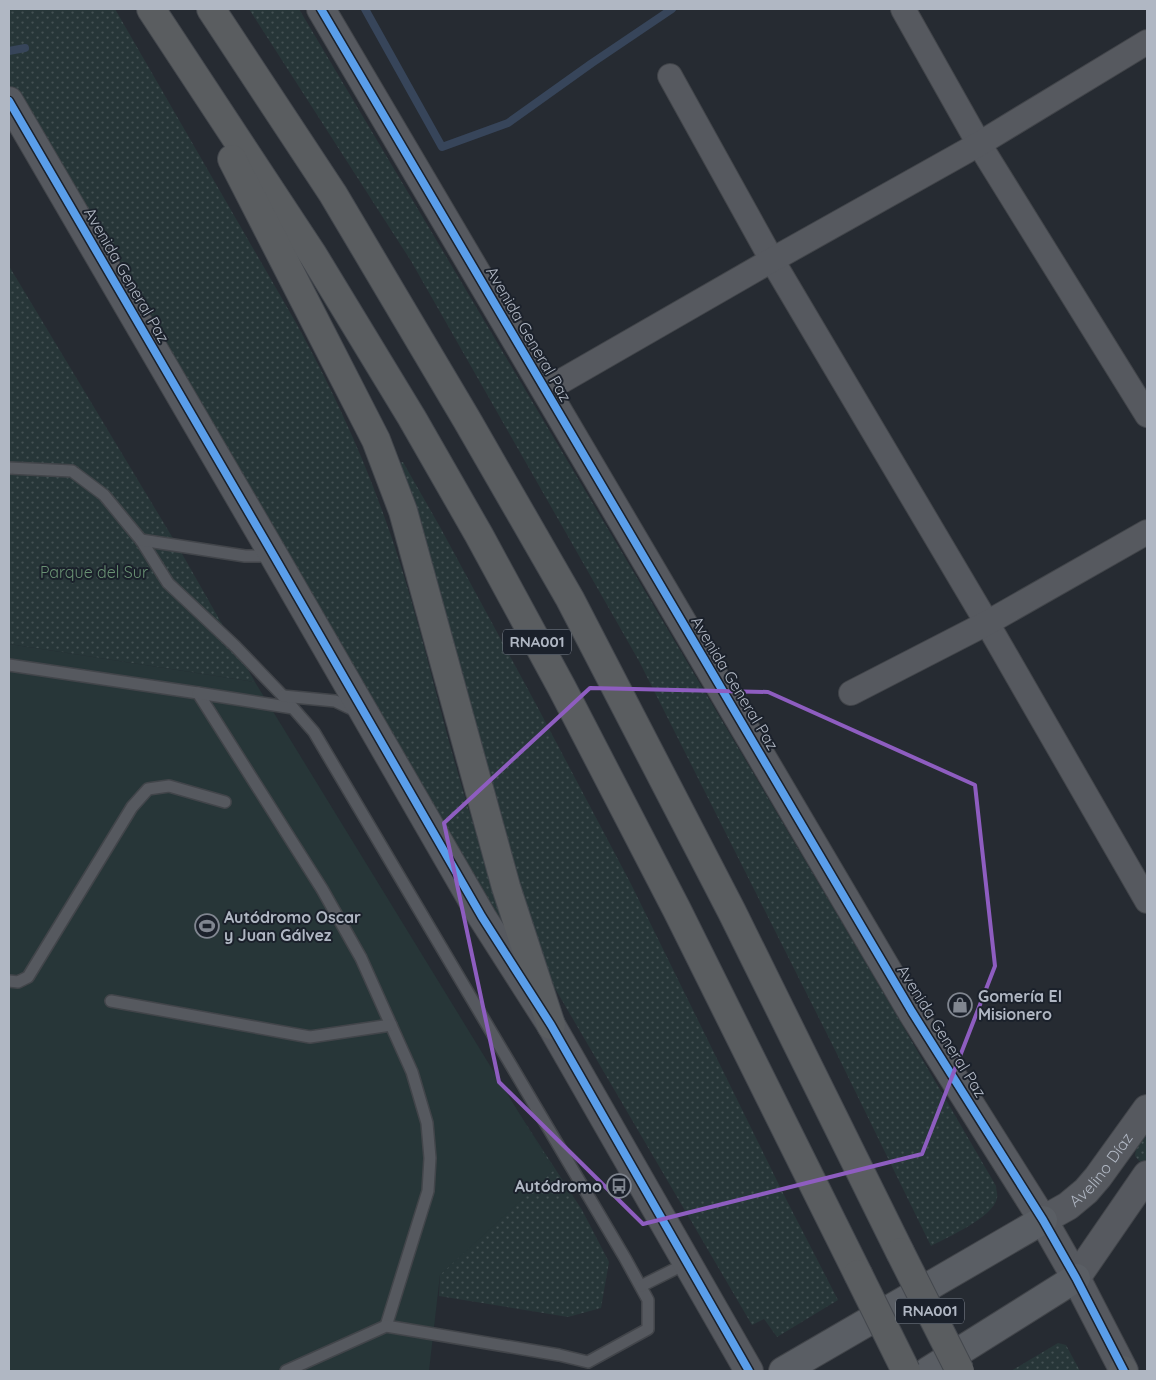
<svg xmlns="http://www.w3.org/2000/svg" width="1156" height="1380" font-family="Quicksand,sans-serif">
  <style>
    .grass { fill: url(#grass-dots) }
    .pitch { fill: #273638 }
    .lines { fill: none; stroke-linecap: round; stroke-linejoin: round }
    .stream { stroke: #37455a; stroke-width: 8 }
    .service-casing { stroke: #42454a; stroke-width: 14 }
    .minor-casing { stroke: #42454a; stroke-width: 26 }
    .tertiary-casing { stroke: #42454a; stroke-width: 30 }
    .secondary-casing { stroke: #42454a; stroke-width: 30 }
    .motorway-casing { stroke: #43474d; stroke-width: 30 }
    .service { stroke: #56595f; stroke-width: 11 }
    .minor { stroke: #56595f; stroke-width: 24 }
    .tertiary { stroke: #56595f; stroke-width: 28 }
    .secondary { stroke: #5a5e64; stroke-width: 28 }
    .motorway { stroke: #5a5d60; stroke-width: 28 }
    .motorway-bridge-casing { stroke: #43474d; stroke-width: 30; stroke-linecap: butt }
    .motorway-bridge { stroke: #5a5d60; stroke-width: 28 }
    .cycleway-casing { stroke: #1b212b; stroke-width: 11 }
    .cycleway { stroke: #5a9eea; stroke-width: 8 }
    .marked { fill: none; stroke: #8e5dc0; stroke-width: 4; stroke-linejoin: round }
    .labels { text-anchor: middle; stroke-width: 4; stroke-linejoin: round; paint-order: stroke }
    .shield { fill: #1b212b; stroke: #838a95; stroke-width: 1 }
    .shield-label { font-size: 15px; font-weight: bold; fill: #b0b7c3 }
    .street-label { font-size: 16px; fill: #b0b7c3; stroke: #1b212b }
    .park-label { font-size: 16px; fill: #699173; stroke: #1b212b }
    .poi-label { font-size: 16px; font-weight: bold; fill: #b0b7c3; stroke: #1b212b; text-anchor: start }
  </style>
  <defs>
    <pattern id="grass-dots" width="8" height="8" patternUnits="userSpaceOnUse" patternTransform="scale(1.25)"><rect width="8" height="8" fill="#273638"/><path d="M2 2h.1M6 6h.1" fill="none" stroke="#445153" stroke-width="1.8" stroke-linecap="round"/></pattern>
  </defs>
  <rect width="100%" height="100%" fill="#262b32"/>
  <!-- grass -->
  <g class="grass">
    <path d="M 9,9 L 115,9 L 295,321 C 329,383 359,446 383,513 C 410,586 428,663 448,738 C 465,799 483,859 504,918 L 501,920 L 9,85 Z"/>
    <path d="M 249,9 L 299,9 C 402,182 505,356 608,529 C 738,748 869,966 996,1186 C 996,1190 998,1195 997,1198 C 994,1217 946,1238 931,1246 L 833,1046 L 639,661 L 411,261 Z"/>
    <polygon points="9,266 177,545 255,682 9,644"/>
    <polygon points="403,462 440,527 537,706 631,884 786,1199 838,1300 777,1337 764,1319 752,1325 553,985 539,954 393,465"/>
    <polygon points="494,1075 582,1210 609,1262 601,1308 568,1317 439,1296 440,1274"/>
    <polygon points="1147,1133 1147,1162 1142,1164 1135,1156 1136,1149"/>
    <polygon points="1058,1343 1066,1345 1080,1371 1011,1371"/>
  </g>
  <!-- pitch -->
  <polygon class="pitch" points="9,644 255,682 554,1170 440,1275 429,1371 9,1371"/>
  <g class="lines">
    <!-- stream -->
    <g class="stream">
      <polyline points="365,9 442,147 508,123 592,63 672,9"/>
      <polyline points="9,51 25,48"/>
    </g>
    <!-- service casing -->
    <g class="service-casing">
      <g id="service">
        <polyline points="9,468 72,471 104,495 141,540 168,583 235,646 283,696 293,708"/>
        <polyline points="141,540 245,556 272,556"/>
        <polyline points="9,665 198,693 322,889 361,958 412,1072 427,1123 430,1158 428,1191 386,1326"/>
        <polyline points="198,693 293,708 314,732 625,1258 648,1300 648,1329 588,1362 559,1355 386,1326 286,1371"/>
        <polyline points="283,696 335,701 356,711"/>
        <polyline points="9,981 18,982 28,977 132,807 148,789 169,786 225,802"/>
        <polyline points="111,1001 310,1037 391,1025"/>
        <polyline points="641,1286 687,1263"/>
      </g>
    </g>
    <!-- minor casing -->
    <g class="minor-casing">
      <g id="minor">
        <polyline points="903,9 979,144 1147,415"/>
        <polyline points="670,76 772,260 987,623 1147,901"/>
        <polyline points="546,390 772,260 979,144 1147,42"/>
        <polyline points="851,693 987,623 1147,532"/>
      </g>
    </g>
    <!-- tertiary casing -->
    <g class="tertiary-casing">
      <g id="tertiary">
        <polyline points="321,9 912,1012 1043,1220 1076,1278 1124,1371"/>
        <polyline points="9,101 274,556 482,917 551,1025 749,1371"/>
        <path id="s1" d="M 1043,1220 L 1068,1206 L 1086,1191 L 1098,1177 L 1147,1109"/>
        <polyline points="1076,1278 1147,1175"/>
      </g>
    </g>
    <!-- secondary casing -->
    <g class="secondary-casing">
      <g id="secondary">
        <polyline points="783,1371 1043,1220"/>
        <polyline points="928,1371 1076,1278"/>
      </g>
    </g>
    <!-- motorway casing -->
    <g class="motorway-casing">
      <g id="motorway">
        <polyline points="151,9 313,255 412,418 479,535 562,688 677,910 858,1274"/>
        <polyline points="211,9 333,194 467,420 570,599 732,912 900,1252"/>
        <polyline points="232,159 376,440 403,511 506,887 551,1025"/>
        <polyline points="1123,1370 1123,1371"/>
      </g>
    </g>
    <!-- service -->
    <use href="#service" class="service"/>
    <!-- minor -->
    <use href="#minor" class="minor"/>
    <!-- tertiary -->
    <use href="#tertiary" class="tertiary"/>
    <!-- secondary -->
    <use href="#secondary" class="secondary"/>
    <!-- motorway -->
    <use href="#motorway" class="motorway"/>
    <!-- motorway-bridge casing -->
    <g class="motorway-bridge-casing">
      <g id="motorway-bridge">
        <polyline points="900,1252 960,1371"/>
        <polyline points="858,1274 906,1371"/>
      </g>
    </g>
    <!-- motorway-bridge -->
    <use href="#motorway-bridge" class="motorway-bridge"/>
    <!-- cycleway casing -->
    <g class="cycleway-casing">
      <g id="cycleway">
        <polyline points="321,9 912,1012 1043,1220 1076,1278 1124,1371"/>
        <polyline points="9,101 274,556 482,917 551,1025 749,1371"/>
      </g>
    </g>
    <!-- cycleway -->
    <use href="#cycleway" class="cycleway"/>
  </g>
  <!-- marked area -->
  <path class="marked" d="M 590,688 L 768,692 L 975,785 L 995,966 L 922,1154 L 643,1224 L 499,1082 L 444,823 Z"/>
  <!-- icons -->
  <defs>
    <g id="stadium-ring" transform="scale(1.25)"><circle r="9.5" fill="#1b212b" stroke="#808690" stroke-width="1.5"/><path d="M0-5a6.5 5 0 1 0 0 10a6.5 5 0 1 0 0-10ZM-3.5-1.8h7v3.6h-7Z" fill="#808690"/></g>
    <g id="shop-ring" transform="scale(1.25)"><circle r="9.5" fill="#1b212b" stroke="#808690" stroke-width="1.5"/><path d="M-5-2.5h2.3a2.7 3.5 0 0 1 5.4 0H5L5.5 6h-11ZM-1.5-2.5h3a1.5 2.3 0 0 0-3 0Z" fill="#808690"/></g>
    <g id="bus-ring" transform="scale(1.25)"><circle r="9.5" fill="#1b212b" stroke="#808690" stroke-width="1.5"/><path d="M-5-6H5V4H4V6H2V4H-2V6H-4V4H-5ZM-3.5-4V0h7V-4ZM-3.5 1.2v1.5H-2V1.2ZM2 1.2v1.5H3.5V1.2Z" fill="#808690"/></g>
  </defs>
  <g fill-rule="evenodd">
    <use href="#stadium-ring" x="207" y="926"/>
    <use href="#shop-ring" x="960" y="1005"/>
    <use href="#bus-ring" x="619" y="1186"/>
  </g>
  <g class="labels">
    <!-- shield labels -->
    <g class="shield">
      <rect x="503" y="629.5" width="68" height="25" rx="4"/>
      <rect x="896" y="1298.5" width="68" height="25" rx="4"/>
    </g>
    <g class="shield-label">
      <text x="537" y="647">RNA001</text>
      <text x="930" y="1316">RNA001</text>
    </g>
    <!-- street labels -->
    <g class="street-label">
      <text transform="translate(127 275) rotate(60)" y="6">Avenida General Paz</text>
      <text transform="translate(529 334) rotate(60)" y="6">Avenida General Paz</text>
      <text transform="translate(735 683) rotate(59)" y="6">Avenida General Paz</text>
      <text transform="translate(942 1031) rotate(58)" y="6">Avenida General Paz</text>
      <text dy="6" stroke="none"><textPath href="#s1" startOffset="78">Avelino Díaz</textPath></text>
    </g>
    <!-- park labels -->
    <g class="park-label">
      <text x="94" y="578">Parque del Sur</text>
    </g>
    <!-- poi labels -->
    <g class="poi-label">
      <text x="224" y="923">Autódromo Oscar<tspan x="224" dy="18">y Juan Gálvez</tspan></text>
      <text x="978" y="1002">Gomería El<tspan x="978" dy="18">Misionero</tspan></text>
      <text x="602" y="1192" text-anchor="end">Autódromo</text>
    </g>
  </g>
  <!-- border -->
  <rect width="1156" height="1380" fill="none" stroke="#b0b7c3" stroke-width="20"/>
</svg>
